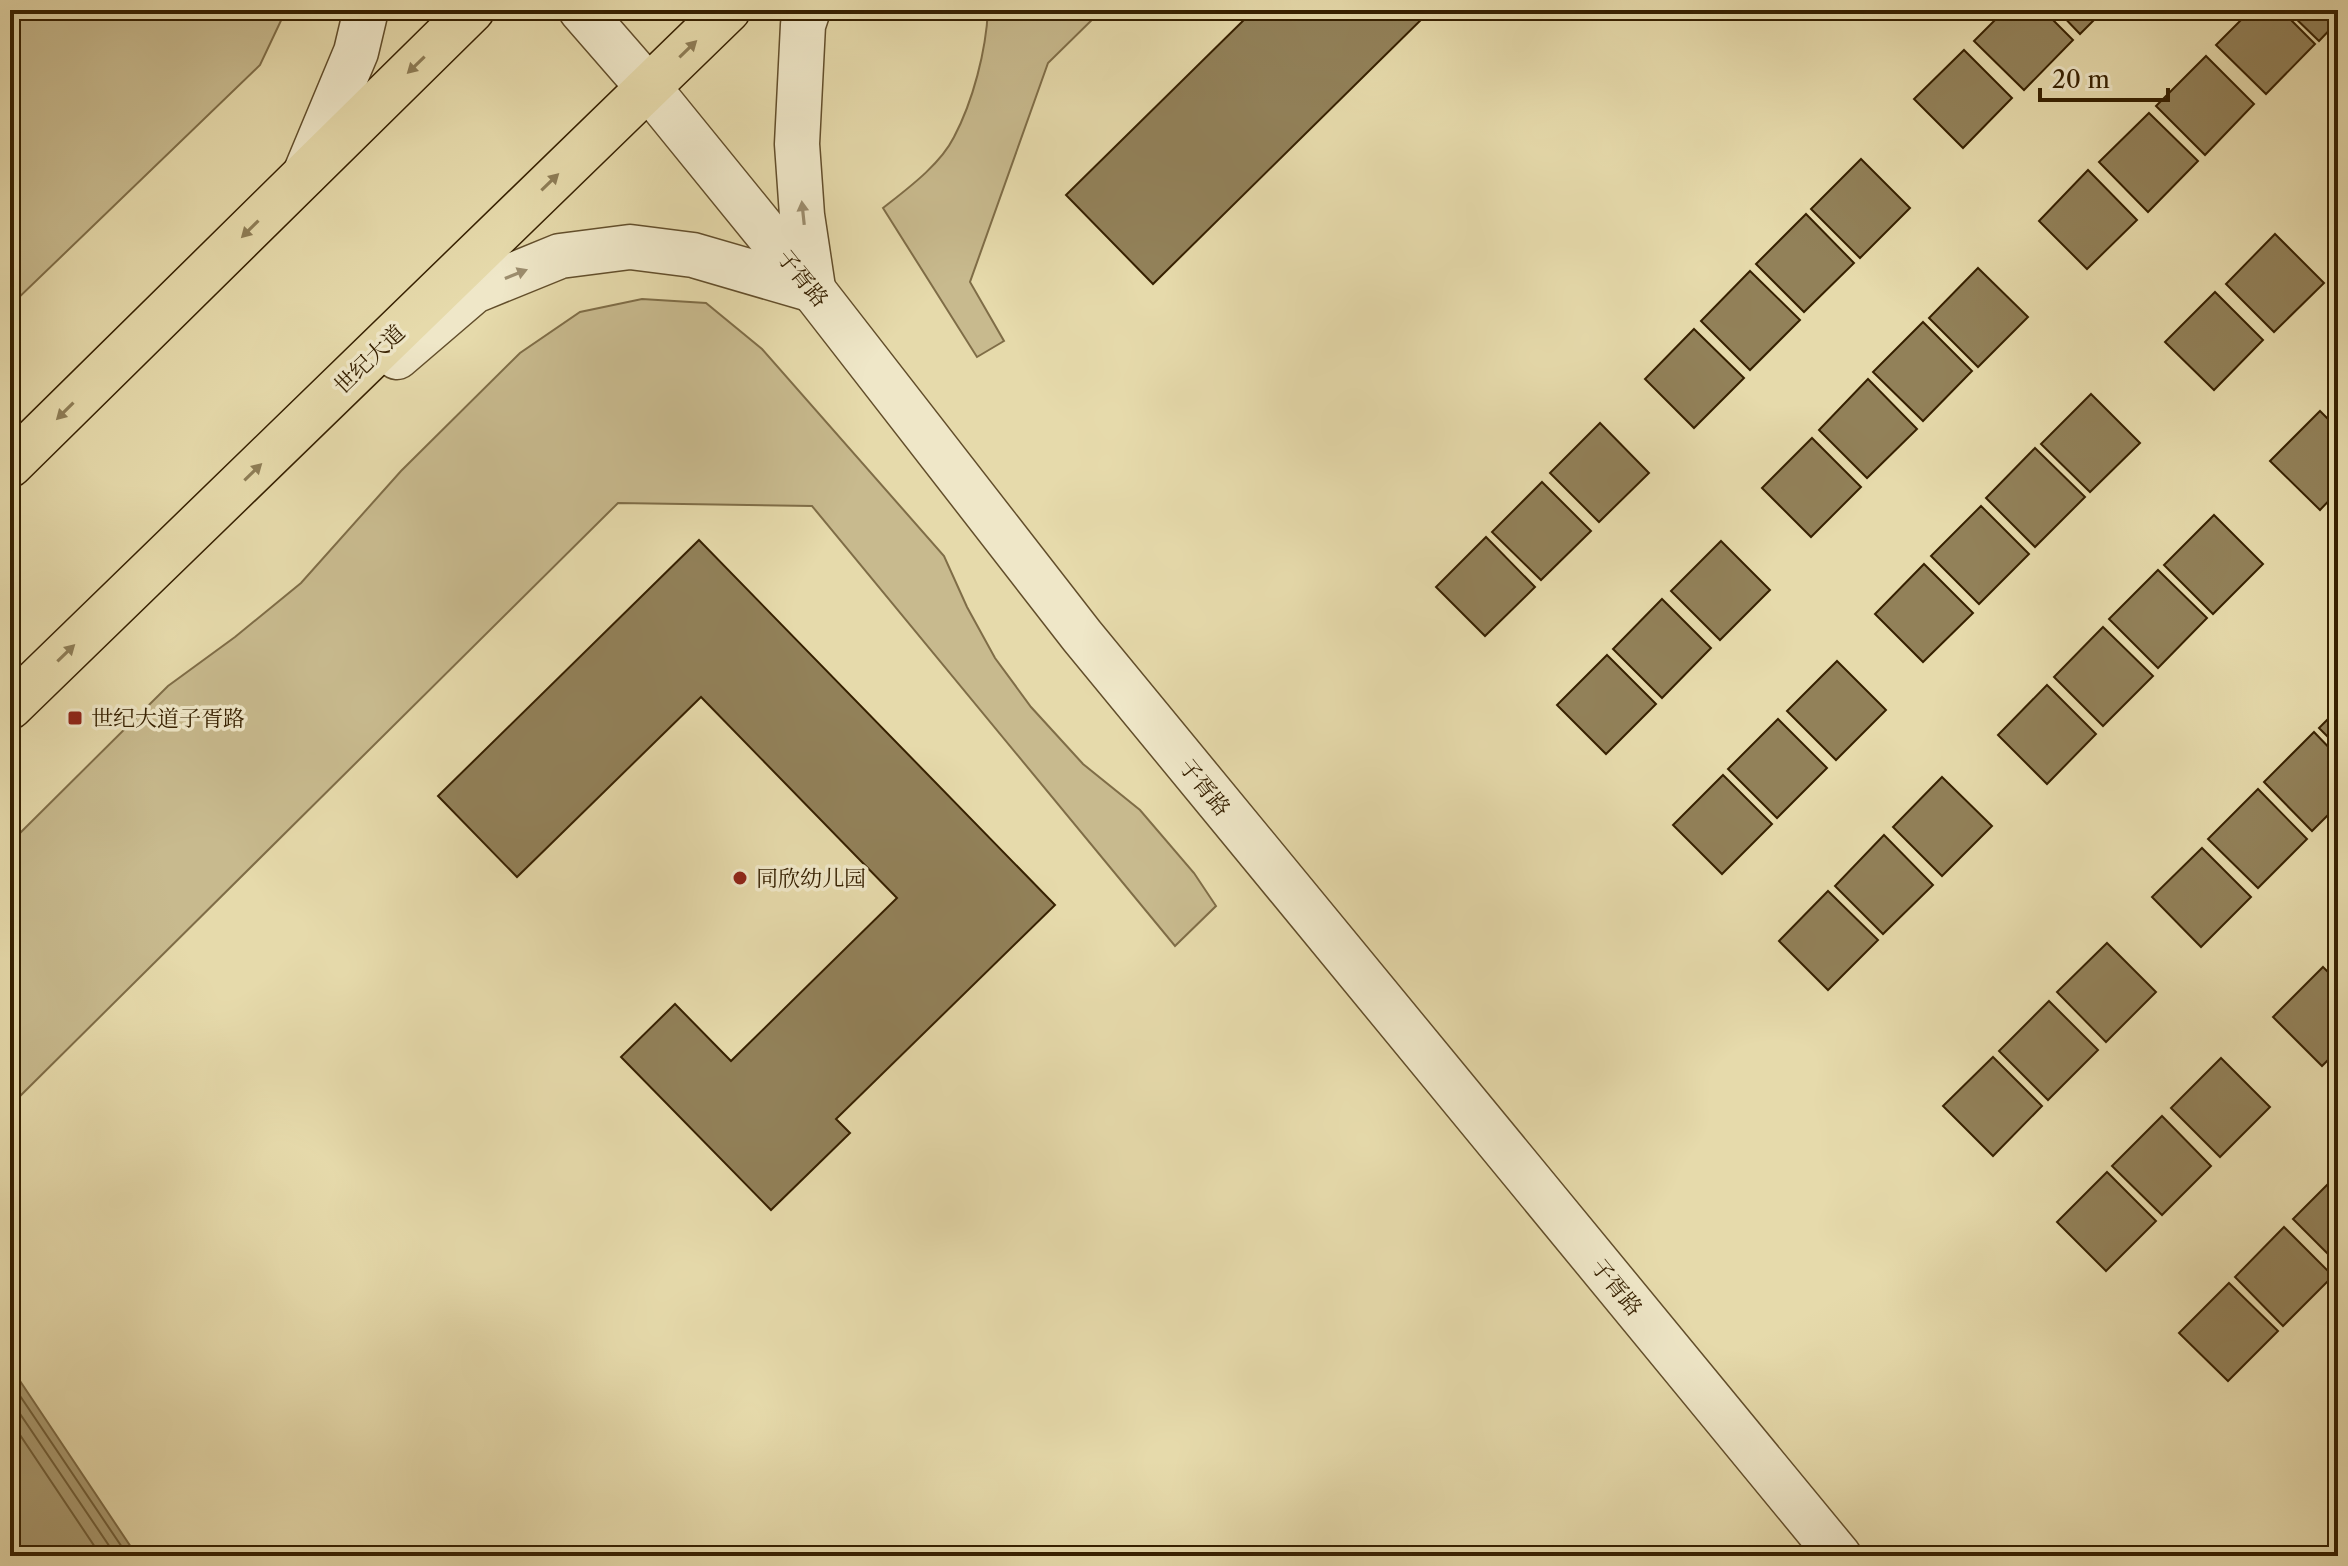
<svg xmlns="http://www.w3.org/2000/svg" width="2348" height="1566" font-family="'Libre Caslon Text','Noto Serif SC',serif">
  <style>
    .green { fill: #c8ba8e; stroke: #7f6d47; stroke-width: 2 }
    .water { fill: #aa9b71; stroke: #7c6a44; stroke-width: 2 }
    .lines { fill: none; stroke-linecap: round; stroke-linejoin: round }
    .shore { stroke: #705e38; stroke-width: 2 }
    .building { fill: #928159; stroke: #362000; stroke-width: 2 }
    .minor-casing { stroke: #624e2b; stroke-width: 47 }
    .major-casing { stroke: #362000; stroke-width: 47 }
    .minor { stroke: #efe7c8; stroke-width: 44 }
    .major { stroke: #e6daab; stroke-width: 44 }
    .oneway { fill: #8e7d56 }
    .oneway2 { fill: #9c8d6e }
    .poi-dot { fill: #8f2418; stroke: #efe7c8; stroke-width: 3 }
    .labels { text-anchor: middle; stroke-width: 7; stroke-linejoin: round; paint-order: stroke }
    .street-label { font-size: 22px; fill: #362000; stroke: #efe7c8 }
    .poi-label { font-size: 22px; fill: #362000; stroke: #efe7c8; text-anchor: start }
  </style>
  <rect width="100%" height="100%" fill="#e6daab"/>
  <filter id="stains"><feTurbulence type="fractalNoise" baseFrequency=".0025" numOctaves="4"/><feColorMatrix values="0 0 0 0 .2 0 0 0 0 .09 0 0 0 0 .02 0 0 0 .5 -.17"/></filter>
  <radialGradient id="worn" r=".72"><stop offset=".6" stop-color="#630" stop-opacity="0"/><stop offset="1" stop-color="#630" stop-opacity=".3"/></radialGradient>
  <!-- green -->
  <g class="green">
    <polygon points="25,10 286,10 260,65 10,306 10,25"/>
    <path d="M 988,10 L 1102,10 L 1048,63 L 970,282 L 1004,341 L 977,357 L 883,208 C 907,189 940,165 954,137 C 973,101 986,51 988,10 Z"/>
    <polygon points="642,299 706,303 762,349 944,556 967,607 995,658 1031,707 1083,764 1140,810 1194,873 1216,906 1175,946 812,506 618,503 10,1106 10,843 168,686 235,637 301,583 401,471 520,353 580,312"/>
  </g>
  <!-- water -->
  <polygon class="water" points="10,1366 137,1556 10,1556"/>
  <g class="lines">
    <!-- shore -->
    <g class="shore">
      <polyline points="10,1381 128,1556"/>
      <polyline points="10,1399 116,1556"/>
      <polyline points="10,1420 101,1556"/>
    </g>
  </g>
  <!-- building -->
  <g class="building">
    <polygon points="1254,10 1431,10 1153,284 1066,195"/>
    <polygon points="2005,10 2043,10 2073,40 2024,90 1974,41"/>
    <polygon points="2057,10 2104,10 2080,34"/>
    <polygon points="2251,10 2281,10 2315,44 2266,94 2216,45"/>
    <polygon points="2287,10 2338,10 2338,21 2319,41"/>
    <polygon points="1964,50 2012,98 1963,148 1914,99"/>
    <polygon points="2206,56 2254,104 2205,155 2156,106"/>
    <polygon points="2149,113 2198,161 2148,212 2099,162"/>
    <polygon points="1861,159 1910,208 1860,258 1811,209"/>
    <polygon points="2088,170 2137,220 2087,269 2039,221"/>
    <polygon points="1806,214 1854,263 1804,312 1756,264"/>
    <polygon points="2275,234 2324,283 2274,332 2226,284"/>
    <polygon points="1978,268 2028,317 1978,367 1929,318"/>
    <polygon points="1750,271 1800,320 1750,370 1701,321"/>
    <polygon points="2215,292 2263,340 2214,390 2165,342"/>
    <polygon points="1923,322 1972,371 1923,421 1873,372"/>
    <polygon points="1694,329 1744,378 1694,428 1645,379"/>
    <polygon points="1868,379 1917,429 1867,478 1819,430"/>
    <polygon points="2091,394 2140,443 2090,492 2041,444"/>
    <polygon points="2320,411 2338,429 2338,491 2320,510 2270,461"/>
    <polygon points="1600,423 1649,473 1599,522 1550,473"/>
    <polygon points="1812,438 1861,487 1811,537 1762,488"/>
    <polygon points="2035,448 2085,497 2035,547 1986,498"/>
    <polygon points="1542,482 1591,531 1541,580 1492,532"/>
    <polygon points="1981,506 2029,554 1979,604 1931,556"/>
    <polygon points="2214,515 2263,564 2213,614 2164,565"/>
    <polygon points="1486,537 1535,587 1485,636 1436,587"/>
    <polygon points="699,540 1055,905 836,1119 850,1133 771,1210 621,1057 675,1004 731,1061 897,898 701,697 517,877 438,796"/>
    <polygon points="1721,541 1770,590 1720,640 1671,591"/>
    <polygon points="1924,564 1973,613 1923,662 1875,614"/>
    <polygon points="2158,570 2207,618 2158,668 2109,619"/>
    <polygon points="1662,599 1711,648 1662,698 1613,649"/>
    <polygon points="2103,627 2153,676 2103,726 2054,677"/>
    <polygon points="1607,655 1656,704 1606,754 1557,705"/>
    <polygon points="1837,661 1886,710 1836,760 1787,711"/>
    <polygon points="2047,685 2096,734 2047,784 1998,735"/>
    <polygon points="2338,709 2338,747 2319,728"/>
    <polygon points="1778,719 1827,768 1777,818 1728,769"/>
    <polygon points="2314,732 2338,757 2338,805 2312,831 2264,782"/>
    <polygon points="1723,775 1772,824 1722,874 1673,825"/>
    <polygon points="1942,777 1992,826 1942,876 1893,827"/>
    <polygon points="2258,789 2307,839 2258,888 2208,839"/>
    <polygon points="1884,835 1933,885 1883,934 1835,886"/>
    <polygon points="2202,848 2251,897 2201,947 2152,897"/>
    <polygon points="1828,891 1878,940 1828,990 1779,941"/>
    <polygon points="2107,943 2156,992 2106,1042 2057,992"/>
    <polygon points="2338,950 2338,967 2329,958"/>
    <polygon points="2323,967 2338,982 2338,1050 2322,1066 2273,1017"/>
    <polygon points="2049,1001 2098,1050 2048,1100 1999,1051"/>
    <polygon points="1993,1057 2042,1106 1993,1156 1943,1106"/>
    <polygon points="2221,1058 2270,1107 2220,1157 2171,1108"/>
    <polygon points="2162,1116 2211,1166 2162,1215 2112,1166"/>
    <polygon points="2107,1172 2156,1221 2106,1271 2057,1222"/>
    <polygon points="2338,1174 2338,1264 2293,1219"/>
    <polygon points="2284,1227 2333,1276 2283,1326 2235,1277"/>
    <polygon points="2229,1283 2278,1331 2228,1381 2179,1333"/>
  </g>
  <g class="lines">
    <!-- minor casing -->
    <g class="minor-casing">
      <g id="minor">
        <polyline points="581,10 648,87 813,290 1082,636 1839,1556"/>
        <polyline points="808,10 803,25 797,144 802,215 813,288"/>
        <polyline points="305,174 356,52 366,10"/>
        <polyline points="397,357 474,291 560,256 630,247 693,255 813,290"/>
      </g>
    </g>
    <!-- major casing -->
    <g class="major-casing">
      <g id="major">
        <polyline points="10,465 472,10"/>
        <polyline points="10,707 728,10"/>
      </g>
    </g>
    <!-- minor -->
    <use href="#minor" class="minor"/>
    <!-- major -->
    <use href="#major" class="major"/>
  </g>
  <!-- one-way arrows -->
  <defs><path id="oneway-solid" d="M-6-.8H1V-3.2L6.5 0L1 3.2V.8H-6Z" transform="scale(2)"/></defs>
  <g class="oneway">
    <use href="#oneway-solid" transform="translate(688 49) rotate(-44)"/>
    <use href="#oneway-solid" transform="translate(416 65) rotate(136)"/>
    <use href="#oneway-solid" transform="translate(550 182) rotate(-44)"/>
    <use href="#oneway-solid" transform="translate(250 229) rotate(135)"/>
    <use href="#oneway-solid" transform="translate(65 411) rotate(135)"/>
    <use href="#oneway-solid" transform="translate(253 472) rotate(-44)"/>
    <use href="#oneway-solid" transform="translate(66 653) rotate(-44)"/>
  </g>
  <g class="oneway2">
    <use href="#oneway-solid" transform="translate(803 213) rotate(-96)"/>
    <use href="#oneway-solid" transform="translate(516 274) rotate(-22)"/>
  </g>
  <!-- markers -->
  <g class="poi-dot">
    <rect x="67" y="710" width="16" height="16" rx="4"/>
    <circle cx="740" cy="878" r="8"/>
  </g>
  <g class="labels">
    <!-- street labels -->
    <g class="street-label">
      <text transform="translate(803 278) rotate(51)" y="8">子胥路</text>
      <text transform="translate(369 359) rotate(-44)" y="8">世纪大道</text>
      <text transform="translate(1205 787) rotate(51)" y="8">子胥路</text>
      <text transform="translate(1617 1287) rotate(51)" y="8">子胥路</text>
    </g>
    <!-- poi labels -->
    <g class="poi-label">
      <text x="91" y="726">世纪大道子胥路</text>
      <text x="756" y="886">同欣幼儿园</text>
    </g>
  </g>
  <!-- margin -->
  <rect width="2348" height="1566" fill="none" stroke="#e6daab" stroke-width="40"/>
  <rect x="12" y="12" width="2324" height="1542" fill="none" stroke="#362000" stroke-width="4"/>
  <rect x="20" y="20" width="2308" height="1526" fill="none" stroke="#362000" stroke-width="2"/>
  <!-- scale -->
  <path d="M2040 88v12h128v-12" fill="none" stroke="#362000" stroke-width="4"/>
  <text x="2052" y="88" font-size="24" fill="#362000" stroke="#efe7c8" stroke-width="6" paint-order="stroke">20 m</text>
  <rect width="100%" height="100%" filter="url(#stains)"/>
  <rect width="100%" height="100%" fill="url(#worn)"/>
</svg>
